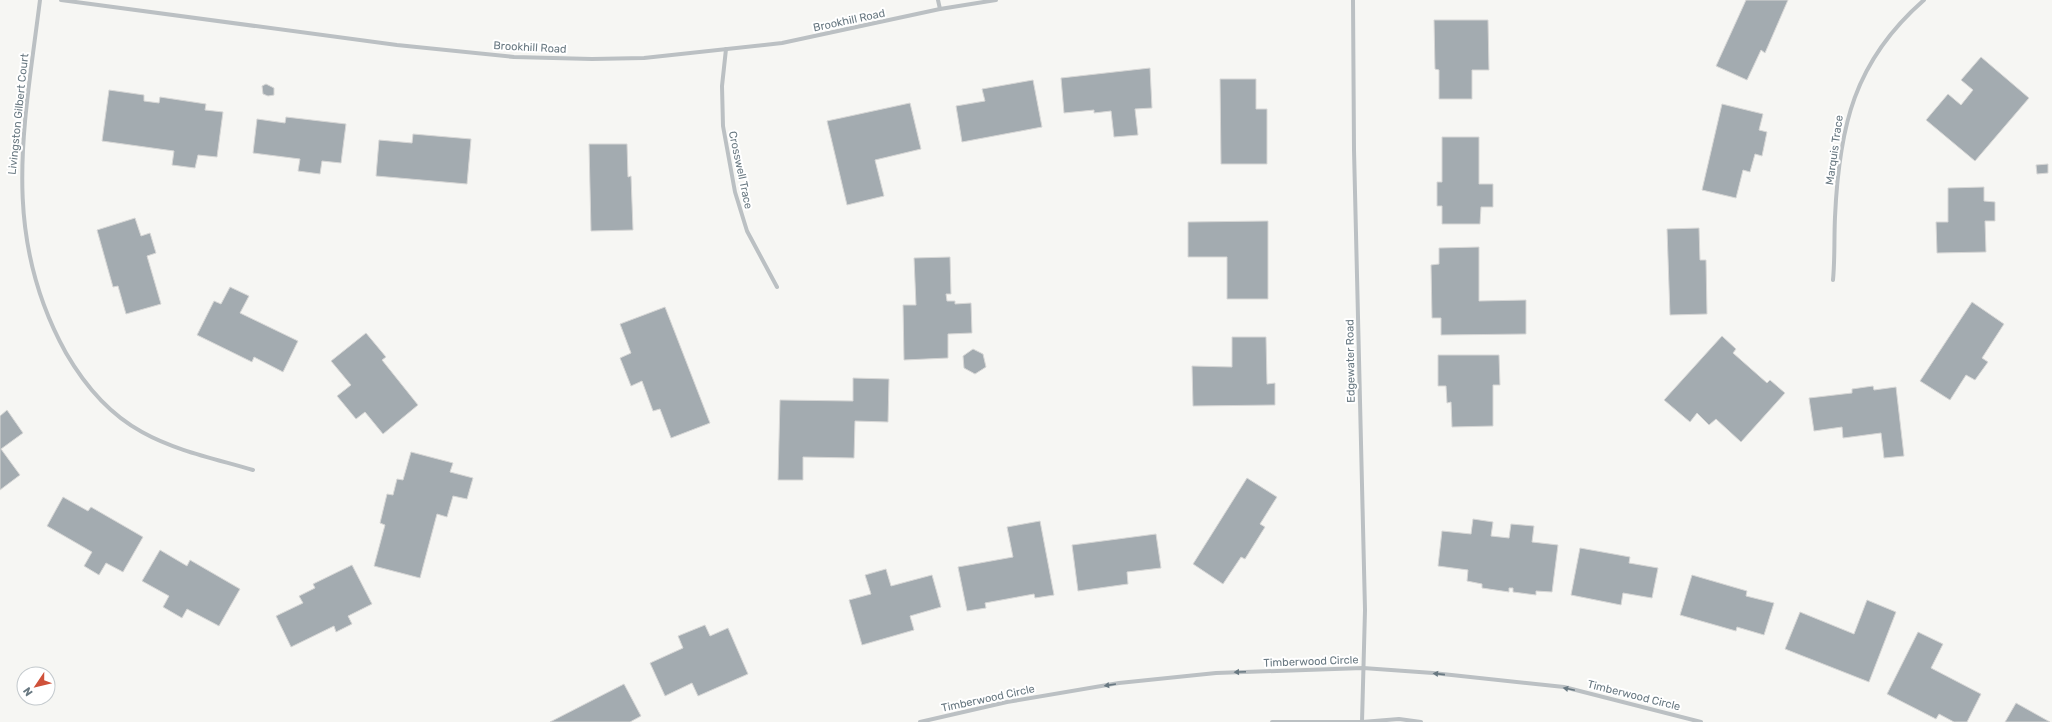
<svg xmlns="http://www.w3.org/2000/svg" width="2052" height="722" font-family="Rubik,sans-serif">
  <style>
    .building { fill: #a3abb0; stroke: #d7d7d6 }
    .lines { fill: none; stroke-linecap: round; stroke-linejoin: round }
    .minor { stroke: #bbc0c3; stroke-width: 4 }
    .oneway { fill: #687881 }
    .labels { text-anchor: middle; stroke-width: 4; stroke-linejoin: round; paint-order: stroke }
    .street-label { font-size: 11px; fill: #687881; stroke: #fff }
  </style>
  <rect width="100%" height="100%" fill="#f6f6f3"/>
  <!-- building -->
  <g class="building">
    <polygon points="1746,0 1788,0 1765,53 1761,50 1747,80 1716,66"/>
    <polygon points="1434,20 1488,20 1489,70 1472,70 1472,99 1439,99 1439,70 1435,69"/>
    <polygon points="1981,57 2029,98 1975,161 1926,120 1948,94 1961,105 1973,90 1961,80"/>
    <polygon points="1150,68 1152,108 1135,109 1138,135 1114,137 1111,111 1094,113 1094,110 1064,113 1061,78"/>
    <polygon points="1220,79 1256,79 1256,109 1267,109 1267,164 1221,164"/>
    <polygon points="1033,80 1042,127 962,142 956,106 985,101 982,89"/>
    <polygon points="266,84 274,88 274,95 268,96 263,94 262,86"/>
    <polygon points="109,90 144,95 144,101 159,103 160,97 206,104 205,110 223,112 217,157 198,155 195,168 172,165 174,151 102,141"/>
    <polygon points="910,103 921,149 875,160 884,196 847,205 827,121"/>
    <polygon points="1722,104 1763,114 1759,130 1767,132 1762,156 1755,154 1750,172 1743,170 1736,198 1702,190"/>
    <polygon points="286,117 346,124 341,163 322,161 320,174 298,171 300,159 253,153 257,119 285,123"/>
    <polygon points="413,134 471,139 467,184 376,176 379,140 412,143"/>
    <polygon points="1442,137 1479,137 1479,184 1493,184 1493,207 1481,207 1480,224 1442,224 1442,206 1437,206 1437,182 1442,182"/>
    <polygon points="589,144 627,144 628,177 631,176 633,230 591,231"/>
    <polygon points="2048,164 2048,173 2037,174 2036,165"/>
    <polygon points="1984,187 1984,201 1995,202 1995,221 1985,221 1986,252 1937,253 1936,222 1948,222 1948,188"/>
    <polygon points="135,218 141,236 150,233 156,253 147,256 161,304 126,314 118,286 113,287 97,230"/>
    <polygon points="1268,221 1268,299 1227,299 1227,257 1188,257 1188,222"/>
    <polygon points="1699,228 1700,260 1706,260 1707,314 1670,315 1667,229"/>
    <polygon points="1479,247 1479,301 1526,300 1526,334 1441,335 1441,318 1432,318 1431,265 1439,264 1439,248"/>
    <polygon points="950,257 951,294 946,294 947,301 955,301 955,304 971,303 972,333 948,334 948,358 904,360 903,305 916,305 914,258"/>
    <polygon points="230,287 249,296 240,313 298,341 283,372 254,357 252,362 197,335 214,301 221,304"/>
    <polygon points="1972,302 2004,324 1982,358 1988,362 1975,380 1966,375 1950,400 1920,381"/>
    <polygon points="665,307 710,423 671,438 660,409 653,411 642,381 631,386 620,358 631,353 620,324"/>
    <polygon points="366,333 386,357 382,360 418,405 383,434 365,412 356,419 337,396 351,385 331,361"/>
    <polygon points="1722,336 1736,349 1733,353 1767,383 1770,380 1785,393 1741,442 1716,419 1709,425 1697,413 1690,422 1664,400"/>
    <polygon points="1232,337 1266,337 1267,384 1275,383 1275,405 1193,406 1192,366 1232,367"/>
    <polygon points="973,349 983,354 986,367 975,374 964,368 963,356"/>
    <polygon points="1438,355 1499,355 1500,385 1493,385 1493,426 1452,427 1451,402 1447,403 1446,386 1438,386"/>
    <polygon points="853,378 889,379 888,422 855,421 854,458 803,457 803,480 778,480 780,400 853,401"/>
    <polygon points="1873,386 1874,390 1896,387 1904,456 1884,458 1881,433 1843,438 1842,427 1814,431 1809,398 1852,393 1852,389"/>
    <polygon points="7,410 23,433 1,449 20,475 0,490 0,416"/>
    <polygon points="411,452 453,463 450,472 473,478 467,499 453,496 447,517 437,514 420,578 374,566 385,525 380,523 387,494 393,495 397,479 403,480"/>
    <polygon points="1247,478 1277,497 1260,524 1265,527 1245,559 1241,557 1223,584 1193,564"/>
    <polygon points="63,497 88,511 91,507 143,537 123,572 106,563 99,575 84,566 92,552 47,526"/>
    <polygon points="1473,519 1493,522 1491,536 1509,538 1511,524 1534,526 1532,542 1558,545 1552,592 1536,591 1536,595 1513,592 1513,588 1509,588 1509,592 1482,588 1482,584 1467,581 1468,570 1438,566 1442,531 1471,534"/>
    <polygon points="1040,521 1054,595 1035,598 1034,594 985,603 986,608 967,611 958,567 1013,557 1007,527"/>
    <polygon points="1156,534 1161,568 1127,572 1128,584 1078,591 1072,545"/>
    <polygon points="1580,548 1630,557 1629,563 1658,568 1652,598 1623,593 1621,605 1571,595"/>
    <polygon points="160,550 187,566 190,560 240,589 219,626 187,609 182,618 163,607 169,596 142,581"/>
    <polygon points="352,565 372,604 348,616 352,624 336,632 334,626 291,647 276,616 303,603 299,596 315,588 313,584"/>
    <polygon points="886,569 891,586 932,575 941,607 910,616 914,630 862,645 849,600 871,594 865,575"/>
    <polygon points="1692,575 1747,591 1746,596 1774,603 1764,635 1737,627 1736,631 1680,615"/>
    <polygon points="1867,600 1896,612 1869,682 1785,649 1800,612 1854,634"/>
    <polygon points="705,625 710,636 728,628 748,674 698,696 692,683 665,696 650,663 683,648 678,636"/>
    <polygon points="1918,632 1943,644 1931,668 1981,694 1967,722 1954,722 1939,714 1936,719 1887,694"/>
    <polygon points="624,684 641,716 630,722 550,722"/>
    <polygon points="2016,703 2050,722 2005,722"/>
  </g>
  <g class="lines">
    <!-- minor -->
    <g class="minor">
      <path d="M 40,0 C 24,128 0,234 66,353 C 84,384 109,414 142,432 C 176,451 216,459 253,470"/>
      <polyline points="61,0 397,45 514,57 592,59 644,58 782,43 940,9 996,0"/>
      <polyline points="938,0 940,9"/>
      <polyline points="1353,0 1354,150 1365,610 1362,722"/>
      <polyline points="726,49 722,86 723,126 735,192 747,231 777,287"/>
      <path d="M 1833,280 C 1835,259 1834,238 1835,217 C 1839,127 1854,61 1924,0"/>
      <polyline points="920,722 1007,702 1119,683 1216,673 1363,668 1433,673 1564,687 1701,722"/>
      <polyline points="1272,722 1362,722 1399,719 1421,722"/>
    </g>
  </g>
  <!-- one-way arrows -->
  <defs><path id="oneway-solid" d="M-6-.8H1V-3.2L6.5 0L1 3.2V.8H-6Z"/></defs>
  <g class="oneway">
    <use href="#oneway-solid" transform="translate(1240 672) rotate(178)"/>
    <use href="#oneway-solid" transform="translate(1439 674) rotate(-174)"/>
    <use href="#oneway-solid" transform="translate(1110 685) rotate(171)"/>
    <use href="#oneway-solid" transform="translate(1569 689) rotate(-168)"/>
  </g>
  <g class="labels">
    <!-- street labels -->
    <g class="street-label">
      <text transform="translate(849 20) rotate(-12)" y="4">Brookhill Road</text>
      <text transform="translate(530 47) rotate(3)" y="4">Brookhill Road</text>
      <text transform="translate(18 114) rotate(-84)" y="4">Livingston Gilbert Court</text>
      <text transform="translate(1834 150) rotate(-82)" y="4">Marquis Trace</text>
      <text transform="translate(741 170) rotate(78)" y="4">Crosswell Trace</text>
      <text transform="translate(1350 361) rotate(-91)" y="4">Edgewater Road</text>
      <text transform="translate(1311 661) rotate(-2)" y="4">Timberwood Circle</text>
      <text transform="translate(1634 695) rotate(14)" y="4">Timberwood Circle</text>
      <text transform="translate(988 698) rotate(-12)" y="4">Timberwood Circle</text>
    </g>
  </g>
  <!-- north arrow -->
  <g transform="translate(36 686) rotate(235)"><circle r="19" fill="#ffffff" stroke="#c3c9cd"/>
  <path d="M0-3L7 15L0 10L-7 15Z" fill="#cf513a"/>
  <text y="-6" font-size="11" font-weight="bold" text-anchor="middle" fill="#687881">N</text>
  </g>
</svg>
